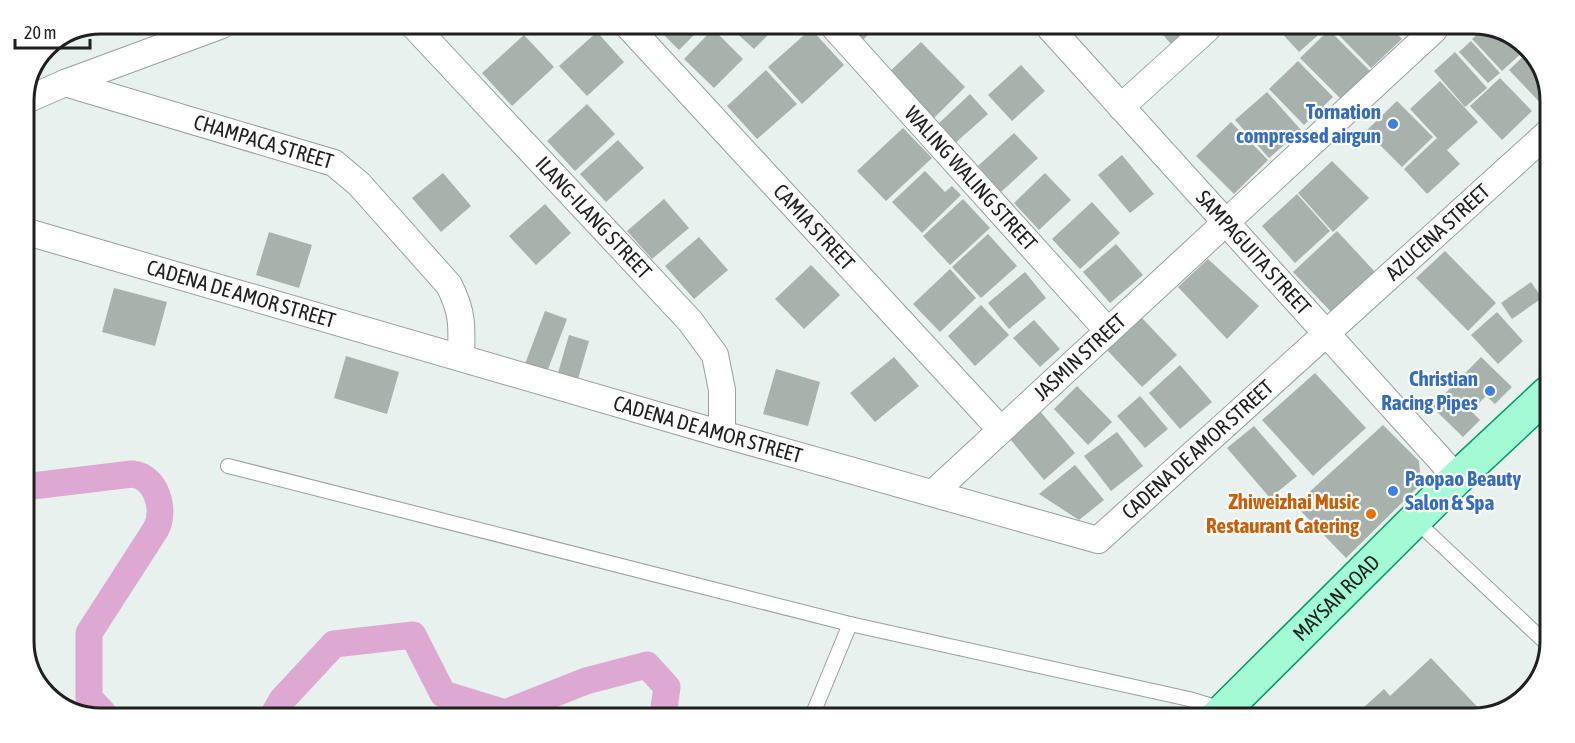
<svg xmlns="http://www.w3.org/2000/svg" width="1575" height="743" font-family="'Asap Condensed',sans-serif">
  <style>
    .lines { fill: none; stroke-linecap: round; stroke-linejoin: round }
    .canal { stroke: #dda8d1; stroke-width: 27 }
    .building { fill: #a6b2ab }
    .service-casing { stroke: #9d9d9d; stroke-width: 16 }
    .minor-casing { stroke: #9d9d9d; stroke-width: 28 }
    .primary-casing { stroke: #029a68; stroke-width: 36 }
    .service { stroke: #fff; stroke-width: 14 }
    .minor { stroke: #fff; stroke-width: 26 }
    .primary { stroke: #a2fbd4; stroke-width: 33 }
    .shop-dot { fill: #3f7fe0; stroke: #fff; stroke-width: 2 }
    .food-dot { fill: #e8710a; stroke: #fff; stroke-width: 2 }
    .labels { text-anchor: middle; stroke-width: 4.5; stroke-linejoin: round; paint-order: stroke }
    .shop-label { font-size: 21px; font-weight: bold; fill: #366cbe; stroke: #fff; text-anchor: end }
    .street-label { font-size: 21px; fill: #202020; stroke: #fff }
    .food-label { font-size: 21px; font-weight: bold; fill: #c56008; stroke: #fff; text-anchor: end }
    .rim { fill: none; stroke: #202020; stroke-width: 3 }
  </style>
  <rect width="100%" height="100%" fill="#e7f1ed"/>
  <g class="lines">
    <!-- canal -->
    <g class="canal">
      <path d="M 24,487 L 132,474 C 156,476 166,509 156,529 L 89,633 L 89,698 L 103,713"/>
      <polyline points="274,714 282,700 334,644 413,635 443,694 505,713 586,681 647,665 667,687 663,715"/>
    </g>
  </g>
  <!-- building -->
  <g class="building">
    <polygon points="658,26 676,26 702,27 679,50 657,28"/>
    <polygon points="730,27 776,27 754,49"/>
    <polygon points="849,27 876,27 862,41"/>
    <polygon points="713,29 743,59 714,88 684,59"/>
    <polygon points="811,29 844,65 802,104 768,67"/>
    <polygon points="1158,29 1188,29 1171,44"/>
    <polygon points="1278,29 1325,29 1299,52"/>
    <polygon points="1333,29 1393,30 1402,39 1371,68"/>
    <polygon points="1329,30 1370,71 1341,99 1300,58"/>
    <polygon points="1482,30 1503,30 1526,49 1502,71 1472,39"/>
    <polygon points="597,32 624,62 587,96 559,66"/>
    <polygon points="524,35 554,67 512,106 482,73"/>
    <polygon points="1471,41 1500,73 1488,83 1459,52"/>
    <polygon points="921,42 965,87 932,120 887,74"/>
    <polygon points="1529,51 1538,58 1551,97 1551,108 1548,111 1509,70"/>
    <polygon points="1455,52 1487,88 1465,107 1434,71"/>
    <polygon points="1298,61 1333,97 1304,125 1269,89"/>
    <polygon points="1021,65 1045,91 1012,121 988,95"/>
    <polygon points="766,70 797,104 757,139 727,106"/>
    <polygon points="1500,78 1532,111 1502,140 1470,106"/>
    <polygon points="1440,81 1478,122 1447,150 1460,164 1427,194 1404,169 1437,138 1410,109"/>
    <polygon points="1267,92 1301,130 1269,158 1235,120"/>
    <polygon points="970,94 988,114 954,144 937,125"/>
    <polygon points="1397,101 1433,137 1402,167 1366,131"/>
    <polygon points="587,104 615,134 575,171 547,141"/>
    <polygon points="1231,122 1268,160 1234,194 1196,156"/>
    <polygon points="903,128 932,158 886,201 857,171"/>
    <polygon points="1014,133 1038,158 1001,192 978,166"/>
    <polygon points="618,140 644,168 606,202 580,174"/>
    <polygon points="1122,155 1154,194 1130,213 1098,175"/>
    <polygon points="1332,161 1369,198 1333,232 1298,193"/>
    <polygon points="925,171 945,192 952,186 961,195 922,233 892,202"/>
    <polygon points="443,173 471,206 441,232 412,198"/>
    <polygon points="1045,173 1071,200 1039,230 1014,203"/>
    <polygon points="1297,194 1330,231 1295,263 1262,226"/>
    <polygon points="664,199 689,228 652,259 627,231"/>
    <polygon points="963,199 990,228 950,265 923,236"/>
    <polygon points="1092,202 1120,233 1080,269 1052,239"/>
    <polygon points="545,204 571,233 536,265 509,236"/>
    <polygon points="1337,231 1376,273 1333,314 1293,272"/>
    <polygon points="269,232 312,245 299,288 256,275"/>
    <polygon points="988,234 1017,266 981,298 952,267"/>
    <polygon points="699,237 728,270 694,299 665,266"/>
    <polygon points="1116,244 1143,275 1110,303 1083,272"/>
    <polygon points="1445,251 1496,303 1468,331 1416,278"/>
    <polygon points="1208,259 1259,306 1227,339 1178,287"/>
    <polygon points="811,265 840,295 804,329 775,299"/>
    <polygon points="950,269 976,298 940,332 913,304"/>
    <polygon points="1025,272 1046,298 1009,329 988,303"/>
    <polygon points="1531,282 1542,298 1512,319 1501,303"/>
    <polygon points="114,288 167,302 155,346 102,332"/>
    <polygon points="1549,303 1549,323 1539,309"/>
    <polygon points="981,305 1009,335 975,366 948,336"/>
    <polygon points="545,311 567,319 547,372 525,364"/>
    <polygon points="1497,312 1523,341 1498,364 1471,335"/>
    <polygon points="1142,318 1177,355 1142,387 1107,350"/>
    <polygon points="1034,320 1060,349 1040,367 1013,338"/>
    <polygon points="569,335 589,341 578,379 558,373"/>
    <polygon points="346,356 399,372 387,414 334,398"/>
    <polygon points="894,357 919,386 875,422 850,393"/>
    <polygon points="1481,357 1512,387 1495,404 1486,396 1471,411 1480,420 1463,437 1432,407"/>
    <polygon points="1180,365 1212,402 1180,429 1149,393"/>
    <polygon points="776,369 820,382 808,426 763,414"/>
    <polygon points="1315,373 1366,428 1313,476 1262,420"/>
    <polygon points="1077,386 1112,422 1088,445 1054,409"/>
    <polygon points="1140,396 1168,429 1145,448 1117,416"/>
    <polygon points="1040,411 1075,453 1044,480 1010,439"/>
    <polygon points="1383,425 1419,461 1421,484 1346,558 1295,505"/>
    <polygon points="1254,426 1297,476 1270,498 1227,448"/>
    <polygon points="1117,432 1143,466 1111,491 1084,456"/>
    <polygon points="1075,465 1104,500 1079,520 1039,494"/>
    <polygon points="1431,658 1485,715 1473,719 1352,718 1384,689 1390,696"/>
  </g>
  <g class="lines">
    <!-- service casing -->
    <g class="service-casing">
      <g id="service">
        <polyline points="228,466 850,624 1189,699 1222,709"/>
        <polyline points="1415,520 1545,642"/>
        <polyline points="812,716 850,624"/>
      </g>
    </g>
    <!-- minor casing -->
    <g class="minor-casing">
      <g id="minor">
        <path id="s1" d="M 413,25 L 690,321 L 715,355 L 722,390 L 722,434"/>
        <path id="s2" d="M 628,26 L 1001,430"/>
        <path id="s3" d="M 834,27 L 1108,331"/>
        <path id="s4" d="M 1050,28 L 1457,478"/>
        <path id="s5" d="M 65,83 L 334,163 L 359,184 L 449,285 C 463,313 462,326 461,357"/>
        <polyline points="24,101 65,83 222,25"/>
        <polyline points="1121,107 1207,29"/>
        <path id="s6" d="M 24,231 L 722,434 L 1098,540 L 1551,130"/>
        <path id="s7" d="M 933,493 L 1434,30"/>
      </g>
    </g>
    <!-- primary casing -->
    <g class="primary-casing">
      <g id="primary">
        <path id="s8" d="M 1216,718 L 1457,478 L 1548,393"/>
      </g>
    </g>
    <!-- service -->
    <use href="#service" class="service"/>
    <!-- minor -->
    <use href="#minor" class="minor"/>
    <!-- primary -->
    <use href="#primary" class="primary"/>
  </g>
  <!-- markers -->
  <g class="shop-dot">
    <circle cx="1393" cy="124" r="6"/>
    <circle cx="1490" cy="391" r="6"/>
    <circle cx="1393" cy="491" r="6"/>
  </g>
  <circle class="food-dot" cx="1371" cy="514" r="6"/>
  <g class="labels">
    <!-- shop labels -->
    <g class="shop-label">
      <text x="1381" y="119">Tornation<tspan x="1381" dy="24">compressed airgun</tspan></text>
      <text x="1478" y="386">Christian<tspan x="1478" dy="24">Racing Pipes</tspan></text>
      <text x="1405" y="486" text-anchor="start">Paopao Beauty<tspan x="1405" dy="24">Salon &amp; Spa</tspan></text>
    </g>
    <!-- street labels -->
    <g class="street-label">
      <text dy="7" stroke="none"><textPath href="#s5" startOffset="207">CHAMPACA STREET</textPath></text>
      <text dy="7" stroke="none"><textPath href="#s3" startOffset="204">WALING WALING STREET</textPath></text>
      <text dy="7" stroke="none"><textPath href="#s1" startOffset="264">ILANG-ILANG STREET</textPath></text>
      <text dy="7" stroke="none"><textPath href="#s2" startOffset="274">CAMIA STREET</textPath></text>
      <text dy="7" stroke="none"><textPath href="#s6" startOffset="1576">AZUCENA STREET</textPath></text>
      <text dy="7" stroke="none"><textPath href="#s4" startOffset="303">SAMPAGUITA STREET</textPath></text>
      <text dy="7" stroke="none"><textPath href="#s6" startOffset="226">CADENA DE AMOR STREET</textPath></text>
      <text dy="7" stroke="none"><textPath href="#s7" startOffset="200">JASMIN STREET</textPath></text>
      <text dy="7" stroke="none"><textPath href="#s6" startOffset="712">CADENA DE AMOR STREET</textPath></text>
      <text dy="7" stroke="none"><textPath href="#s6" startOffset="1252">CADENA DE AMOR STREET</textPath></text>
      <text dy="7" stroke="none"><textPath href="#s8" startOffset="170">MAYSAN ROAD</textPath></text>
    </g>
    <!-- food labels -->
    <g class="food-label">
      <text x="1359" y="509">Zhiweizhai Music<tspan x="1359" dy="24">Restaurant Catering</tspan></text>
    </g>
  </g>
  <!-- crop -->
  <path d="M0 0H1575V743H0ZM101 34H1473A67 67 0 0 1 1540 101V641A67 67 0 0 1 1473 708H101A67 67 0 0 1 34 641V101A67 67 0 0 1 101 34Z" fill="#fff" fill-rule="evenodd"/>
  <path class="rim" d="M101 34H1473A67 67 0 0 1 1540 101V641A67 67 0 0 1 1473 708H101A67 67 0 0 1 34 641V101A67 67 0 0 1 101 34Z"/>
  <!-- scale -->
  <path d="M15 39v9h75v-9" fill="none" stroke="#202020" stroke-width="3"/>
  <text x="24" y="39" font-size="18" fill="#202020" stroke="#ffffff" stroke-width="4.5" paint-order="stroke">20 m</text>
</svg>
